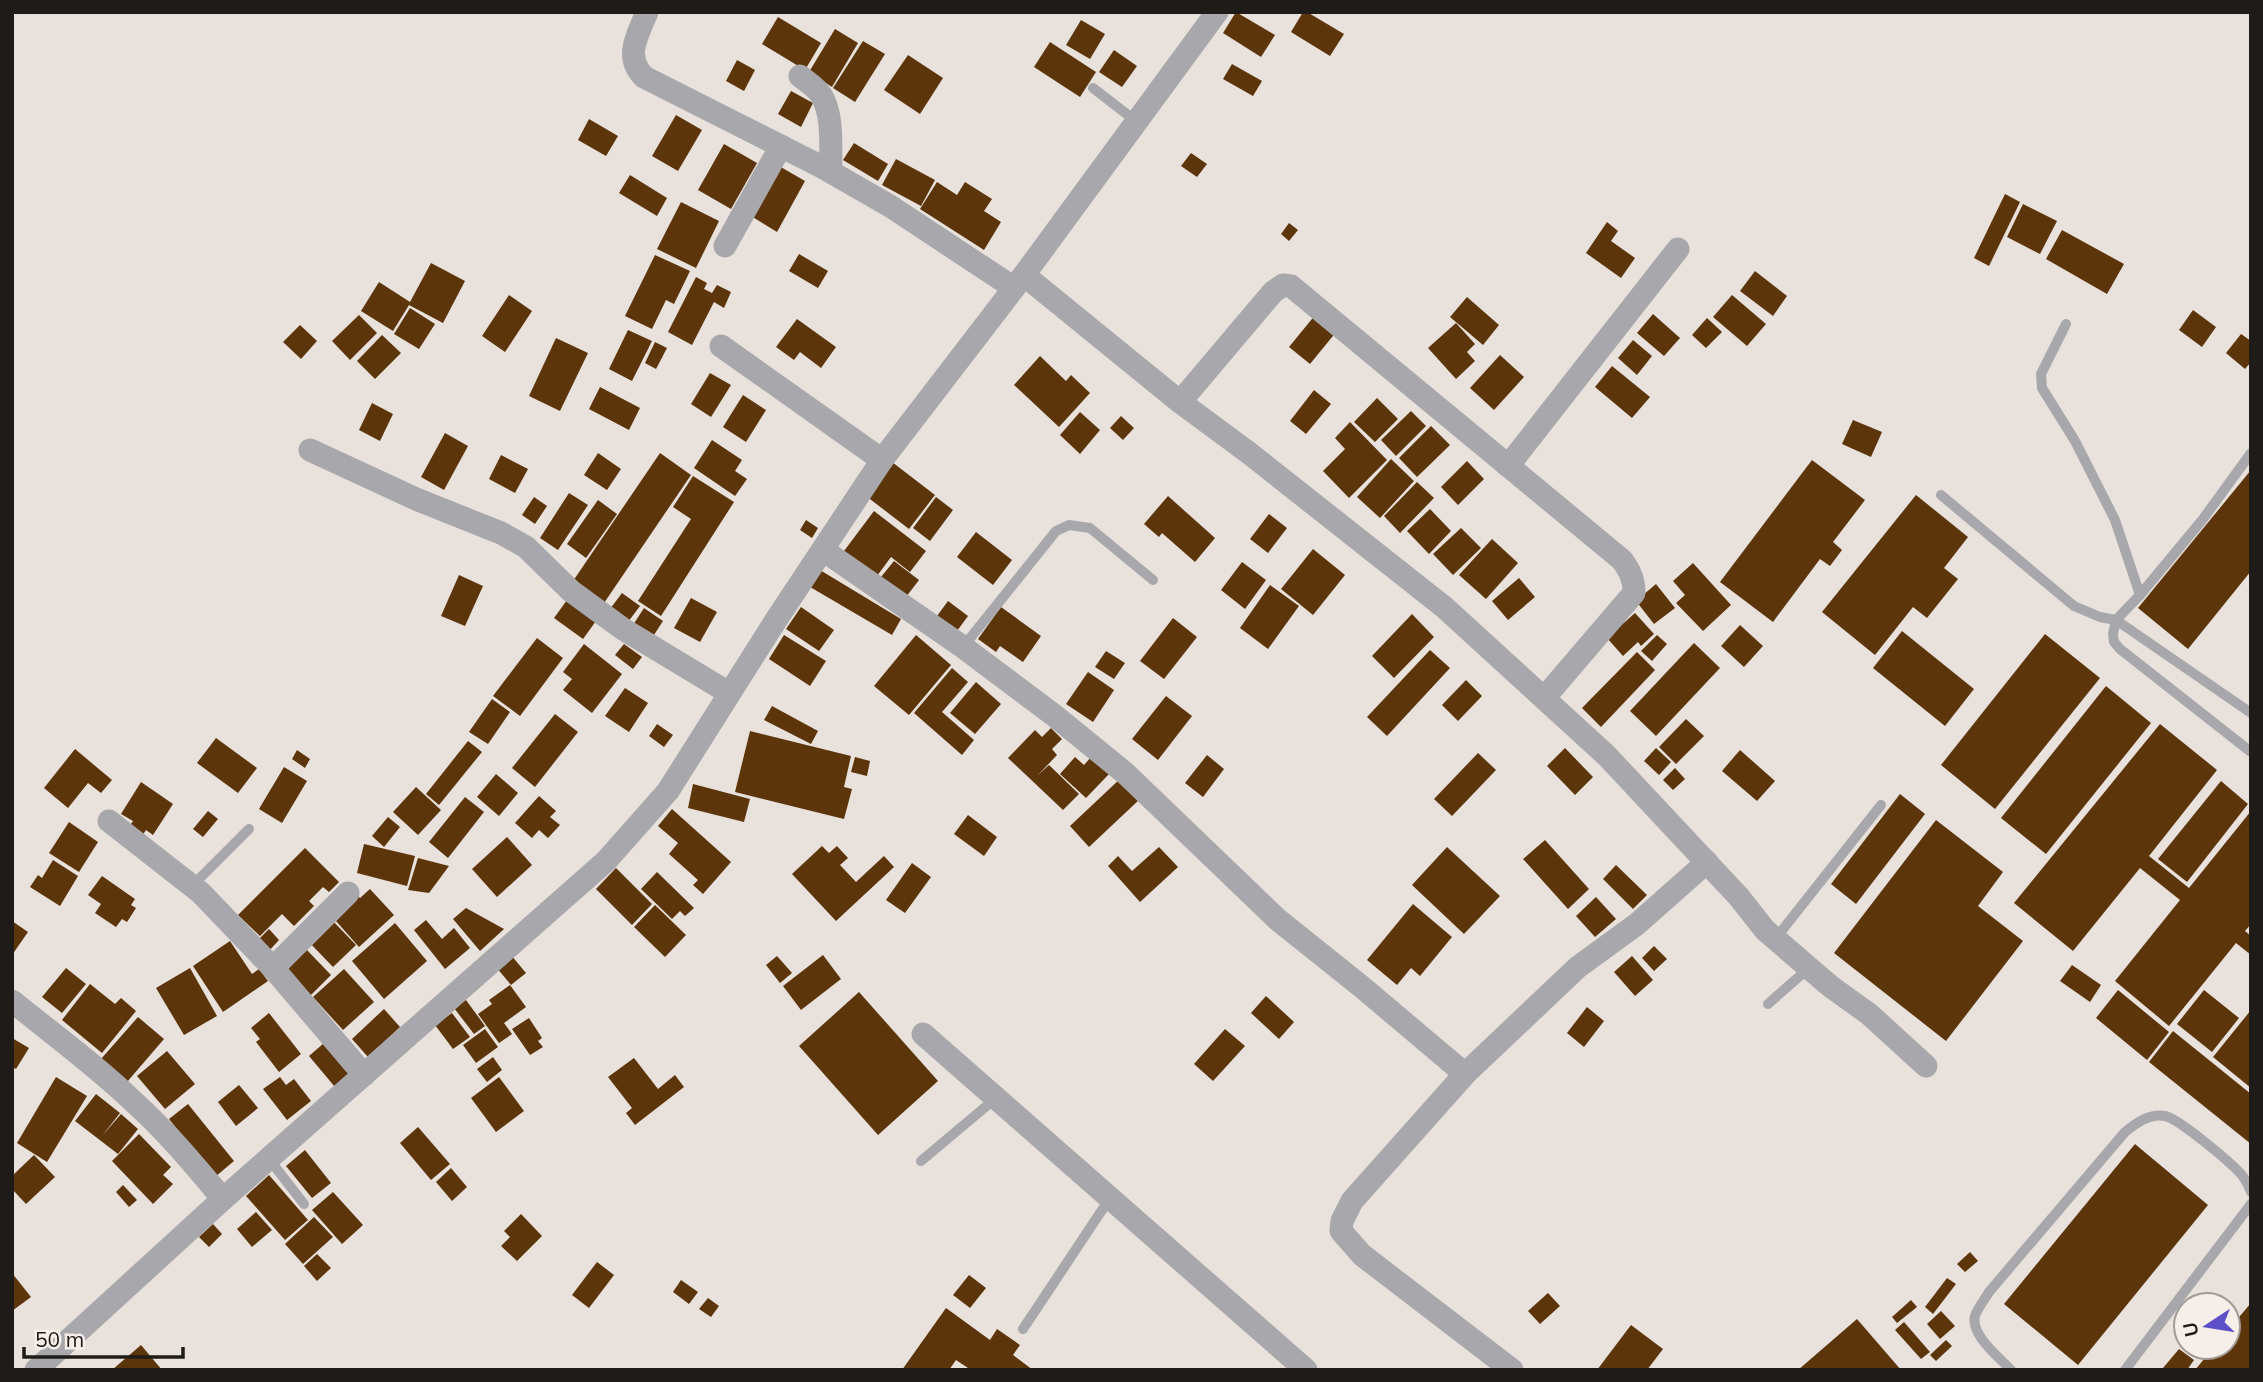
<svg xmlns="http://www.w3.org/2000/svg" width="2263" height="1382" font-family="Mulish,sans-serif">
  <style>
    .building { fill: #5d350b }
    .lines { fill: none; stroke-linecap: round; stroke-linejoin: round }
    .lane { stroke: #a8a8ac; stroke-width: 10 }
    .street { stroke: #a8a8ac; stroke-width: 23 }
  </style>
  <rect width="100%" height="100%" fill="#e9e1db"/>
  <!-- building -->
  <g class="building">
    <polygon points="1236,12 1275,35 1261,57 1223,33"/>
    <polygon points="1303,12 1307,12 1344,34 1330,56 1291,32"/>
    <polygon points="778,17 821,43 805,70 762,44"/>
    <polygon points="1081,20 1105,34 1090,59 1066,45"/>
    <polygon points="835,29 858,43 832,87 809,72"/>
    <polygon points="863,41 885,54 855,102 833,88"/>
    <polygon points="1050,42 1096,72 1080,97 1034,67"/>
    <polygon points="1114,50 1137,66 1122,87 1099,72"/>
    <polygon points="908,55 943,78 920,114 884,90"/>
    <polygon points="737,60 755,70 744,91 726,81"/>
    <polygon points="1232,64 1262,81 1253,96 1223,79"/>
    <polygon points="791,91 813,103 801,127 778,114"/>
    <polygon points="676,115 702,130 678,171 652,156"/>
    <polygon points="589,119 618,136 606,156 578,140"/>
    <polygon points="854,143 888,164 878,181 843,160"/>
    <polygon points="724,144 757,163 731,209 698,190"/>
    <polygon points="1191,153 1207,164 1197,177 1181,166"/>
    <polygon points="896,159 935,180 921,206 882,185"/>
    <polygon points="779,166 805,181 777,232 751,216"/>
    <polygon points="630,175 667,198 657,216 619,193"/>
    <polygon points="937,182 957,195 965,182 992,199 984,211 1001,222 984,250 920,209"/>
    <polygon points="2005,194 2020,202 1989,266 1974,258"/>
    <polygon points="681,202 719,221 696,268 657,249"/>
    <polygon points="2023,204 2057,221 2040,254 2007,237"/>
    <polygon points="1607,222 1618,231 1611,241 1635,258 1621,278 1586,253"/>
    <polygon points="1289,223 1298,230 1289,241 1281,234"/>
    <polygon points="2062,230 2124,264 2107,294 2046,259"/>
    <polygon points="799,254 828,271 818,288 789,271"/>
    <polygon points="655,255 690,271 674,304 666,300 652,329 625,316"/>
    <polygon points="431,263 465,281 443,323 409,305 393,331 361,311 379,282 410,302"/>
    <polygon points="1755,271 1787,296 1773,316 1740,291"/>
    <polygon points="696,277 707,283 704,289 712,293 717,285 731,292 724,308 714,302 692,345 668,332"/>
    <polygon points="509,295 532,311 505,352 482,336"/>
    <polygon points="1732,295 1766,324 1747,346 1713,317"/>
    <polygon points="1467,297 1499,325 1483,345 1450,317"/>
    <polygon points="410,308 435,324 419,349 394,334"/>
    <polygon points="2193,310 2216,327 2202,347 2179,330"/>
    <polygon points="1316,314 1337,331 1310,364 1289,347"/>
    <polygon points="1653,314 1680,338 1664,356 1637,333"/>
    <polygon points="359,315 377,333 350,360 332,341"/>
    <polygon points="1707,318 1722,332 1706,348 1692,335"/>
    <polygon points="797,319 836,347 821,368 800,352 794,360 776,347"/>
    <polygon points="1456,323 1475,344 1467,352 1475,361 1456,379 1428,348"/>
    <polygon points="300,325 317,341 301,359 283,342"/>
    <polygon points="628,330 652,341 632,381 609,369"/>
    <polygon points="2241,334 2251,341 2251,362 2245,369 2226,353"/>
    <polygon points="382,335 401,353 375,379 357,361"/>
    <polygon points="556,338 588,353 560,411 529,396"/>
    <polygon points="1633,340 1652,356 1637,375 1618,358"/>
    <polygon points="655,342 667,348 656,369 645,363"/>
    <polygon points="1500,355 1524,377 1494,410 1470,388"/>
    <polygon points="1040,356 1066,381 1071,375 1090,393 1059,427 1014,385"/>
    <polygon points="1612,366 1650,397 1632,418 1595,387"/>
    <polygon points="710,373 731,385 711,417 691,404"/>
    <polygon points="600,387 640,408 629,430 589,409"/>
    <polygon points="1314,390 1331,404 1306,434 1290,421"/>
    <polygon points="743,395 766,410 746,442 723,427"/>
    <polygon points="1377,398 1398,419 1375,442 1354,422"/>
    <polygon points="372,403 393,414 380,441 359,430"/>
    <polygon points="1411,411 1426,426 1396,456 1381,440"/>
    <polygon points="1080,412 1100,430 1080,454 1060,435"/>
    <polygon points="1121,416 1134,428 1123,440 1110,428"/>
    <polygon points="1853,420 1882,432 1871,457 1842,444"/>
    <polygon points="1350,422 1387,460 1349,498 1323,471 1345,449 1335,438"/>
    <polygon points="1431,426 1450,445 1417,477 1399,458"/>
    <polygon points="445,433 468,446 444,490 421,477"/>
    <polygon points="712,440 742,460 735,471 747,479 735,496 694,468"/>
    <polygon points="598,453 621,469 607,490 584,475"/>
    <polygon points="660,453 691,475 602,606 571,584"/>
    <polygon points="501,455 528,469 515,493 489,479"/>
    <polygon points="1391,459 1414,481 1380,518 1357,497"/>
    <polygon points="1812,460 1865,500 1833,542 1842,550 1830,566 1820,559 1773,622 1720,582"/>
    <polygon points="1467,461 1484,479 1458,505 1441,487"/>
    <polygon points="892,462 935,495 909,529 866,496"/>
    <polygon points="2251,470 2251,571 2188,649 2138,608"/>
    <polygon points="693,476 734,502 661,616 638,601 691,519 673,507"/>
    <polygon points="1417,482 1434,498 1400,533 1384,516"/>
    <polygon points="569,493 588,505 558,550 540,538"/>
    <polygon points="1916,495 1968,537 1944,568 1958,579 1927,618 1913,607 1875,655 1822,612"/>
    <polygon points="1168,496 1215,538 1195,562 1162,533 1159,537 1144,524"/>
    <polygon points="534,497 547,506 535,524 522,515"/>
    <polygon points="936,497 953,510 930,541 913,528"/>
    <polygon points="598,500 617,514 586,558 567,544"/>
    <polygon points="1430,509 1451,531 1429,554 1407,531"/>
    <polygon points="874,511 926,551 910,572 891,557 877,576 844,551"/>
    <polygon points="1269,514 1287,528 1268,553 1250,539"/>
    <polygon points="806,520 818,528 812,538 800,530"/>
    <polygon points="1461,528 1481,548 1453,575 1433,554"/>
    <polygon points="976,532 1012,560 993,585 957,557"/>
    <polygon points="1492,539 1518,563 1486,599 1459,575"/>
    <polygon points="1313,549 1345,575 1313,615 1281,589"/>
    <polygon points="894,561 919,580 906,597 881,577"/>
    <polygon points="1242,562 1266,580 1245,609 1221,590"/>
    <polygon points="1693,563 1731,605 1703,631 1676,603 1685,595 1673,581"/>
    <polygon points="815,567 901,619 892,635 805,584"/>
    <polygon points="459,575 483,586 465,626 441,616"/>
    <polygon points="1519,578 1535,597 1508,620 1492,601"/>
    <polygon points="1656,584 1675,608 1654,624 1636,601"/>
    <polygon points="1270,585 1299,606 1268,649 1240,628"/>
    <polygon points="622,593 640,606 628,622 610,609"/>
    <polygon points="691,598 717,612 700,642 674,628"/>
    <polygon points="567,600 596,621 583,639 554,618"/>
    <polygon points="948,601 968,616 957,631 937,616"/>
    <polygon points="801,607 834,630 819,651 786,629"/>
    <polygon points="1001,607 1041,636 1023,662 1000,646 996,652 978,639"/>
    <polygon points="644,608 663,621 652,638 633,625"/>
    <polygon points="1635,613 1654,634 1641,646 1638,642 1623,656 1607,638"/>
    <polygon points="1412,614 1434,637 1394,678 1372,656"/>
    <polygon points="1173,618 1197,637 1164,679 1140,661"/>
    <polygon points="1740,625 1763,646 1744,667 1721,646"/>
    <polygon points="1902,631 1974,689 1945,726 1873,668"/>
    <polygon points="2045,634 2100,678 1995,809 1941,765"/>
    <polygon points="784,635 826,661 810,686 769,659"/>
    <polygon points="916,635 951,665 909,715 874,686"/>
    <polygon points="1657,635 1667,644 1652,661 1641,651"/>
    <polygon points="537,638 563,658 520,716 493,696"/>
    <polygon points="1694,643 1720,668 1656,736 1630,711"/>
    <polygon points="584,644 622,674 592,713 563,690 572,679 563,672"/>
    <polygon points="624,644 642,657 633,669 615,655"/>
    <polygon points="1430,650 1450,668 1387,736 1367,717"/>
    <polygon points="1106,651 1125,663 1114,679 1095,667"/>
    <polygon points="1637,652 1655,670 1601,727 1582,708"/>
    <polygon points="952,668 968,682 942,712 974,740 962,755 914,713"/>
    <polygon points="1088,672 1114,690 1093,722 1066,704"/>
    <polygon points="1466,680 1482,696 1458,721 1442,705"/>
    <polygon points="976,682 1001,704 975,734 950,713"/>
    <polygon points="2106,686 2151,723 2046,854 2001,818"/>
    <polygon points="625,688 648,703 629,732 605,716"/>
    <polygon points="1166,696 1192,716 1158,760 1132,739"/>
    <polygon points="492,699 510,712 488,744 469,732"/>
    <polygon points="772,706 818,731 811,744 764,720"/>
    <polygon points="555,714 578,732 535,787 512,768"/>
    <polygon points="1686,719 1704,736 1676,764 1659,747"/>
    <polygon points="657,724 673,735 664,747 649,736"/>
    <polygon points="2160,724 2217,770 2149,856 2189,888 2251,811 2251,924 2245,931 2251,936 2251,955 2236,943 2169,1026 2115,981 2180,900 2140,868 2073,951 2014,903"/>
    <polygon points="1051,728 1062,739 1052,749 1057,755 1038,775 1049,765 1079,794 1063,810 1008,758 1035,730 1042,737"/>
    <polygon points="750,731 851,756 844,787 852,789 844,819 735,792"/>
    <polygon points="216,738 257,768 238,793 197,763"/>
    <polygon points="468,741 482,752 439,805 426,794"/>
    <polygon points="1565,748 1593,777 1575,795 1547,766"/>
    <polygon points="1656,748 1671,762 1659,775 1644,761"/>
    <polygon points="75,749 112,780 101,793 88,783 68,808 44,788"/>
    <polygon points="297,750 310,759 305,768 292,759"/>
    <polygon points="1740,750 1775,781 1757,801 1722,771"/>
    <polygon points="1478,753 1496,770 1452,816 1434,799"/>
    <polygon points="1207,755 1224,769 1203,797 1185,783"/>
    <polygon points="855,757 870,761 867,776 851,772"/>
    <polygon points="1075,757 1084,765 1091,757 1109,774 1086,798 1060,774"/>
    <polygon points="284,767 307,781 282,823 259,809"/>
    <polygon points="1675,768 1685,779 1673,790 1663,780"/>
    <polygon points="496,774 518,793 499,816 477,797"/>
    <polygon points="1121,778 1140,799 1089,847 1070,826"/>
    <polygon points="2221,781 2248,804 2187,882 2158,859"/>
    <polygon points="141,782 173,804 153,835 146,830 142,836 129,827 133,821 121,814"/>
    <polygon points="693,784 750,799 744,822 688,808"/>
    <polygon points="416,787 441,810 418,835 393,812"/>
    <polygon points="1900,794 1925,814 1856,904 1831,884"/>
    <polygon points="539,796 556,811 550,817 560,825 548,838 539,830 532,838 515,823"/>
    <polygon points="465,797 484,812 448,858 429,842"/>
    <polygon points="672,809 731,862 703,894 693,885 698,880 669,854 678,843 658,826"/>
    <polygon points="208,811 218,819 203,837 193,829"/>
    <polygon points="968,815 997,837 984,856 954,834"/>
    <polygon points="388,817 400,827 384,847 372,836"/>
    <polygon points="1936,820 2003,872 1978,906 2023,941 1946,1041 1834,953"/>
    <polygon points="69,822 98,842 79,872 49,853"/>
    <polygon points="507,837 532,865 497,897 472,869"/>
    <polygon points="1545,840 1589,889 1568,909 1523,859"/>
    <polygon points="364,844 415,856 407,886 357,873"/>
    <polygon points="822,846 829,853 837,846 848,858 840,865 856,882 884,856 894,867 836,921 792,874"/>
    <polygon points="1159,847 1178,867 1140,902 1108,866 1118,856 1132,871"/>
    <polygon points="1447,847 1500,896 1464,934 1412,885"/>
    <polygon points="305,848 339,882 329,892 323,887 309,901 314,906 294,926 282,914 260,936 238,915"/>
    <polygon points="418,858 449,866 429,893 408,890"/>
    <polygon points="53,860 78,876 60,906 30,887 38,875 42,878"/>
    <polygon points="912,863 931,877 905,913 886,900"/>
    <polygon points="1616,865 1647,895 1633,909 1603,879"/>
    <polygon points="616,868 652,904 632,925 596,889"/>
    <polygon points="657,872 694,908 685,916 680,911 672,919 641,889"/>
    <polygon points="102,876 135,899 131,905 136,908 127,922 122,919 116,927 95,913 101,904 88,895"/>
    <polygon points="370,889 394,915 359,947 336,921 354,892 360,898"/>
    <polygon points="1596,897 1616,919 1595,937 1576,916"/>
    <polygon points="1413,904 1452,937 1420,976 1411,968 1397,985 1367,960"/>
    <polygon points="655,905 686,935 665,957 634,927"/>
    <polygon points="466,908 504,929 480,951 453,919"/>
    <polygon points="330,918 356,945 333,967 307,940"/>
    <polygon points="426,920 442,939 454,928 470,948 445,969 414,930"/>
    <polygon points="12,921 28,932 12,955"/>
    <polygon points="395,923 427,961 384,999 352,961"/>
    <polygon points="269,929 279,940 267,953 256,942"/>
    <polygon points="230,941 252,974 259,969 268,981 223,1012 193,966"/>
    <polygon points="1654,946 1667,959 1654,971 1642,958"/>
    <polygon points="305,948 331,975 311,995 284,968"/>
    <polygon points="511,955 526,973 511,985 496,967"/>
    <polygon points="823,955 841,979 801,1010 783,986"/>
    <polygon points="777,956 792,973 780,983 766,965"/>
    <polygon points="1632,956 1653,980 1635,996 1614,972"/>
    <polygon points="2072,965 2101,985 2090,1002 2060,981"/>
    <polygon points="66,968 86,984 62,1013 42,997"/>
    <polygon points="190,968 217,1016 184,1035 156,988"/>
    <polygon points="344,969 374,1002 343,1030 313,997"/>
    <polygon points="90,984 115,1004 121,998 136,1011 102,1053 62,1020"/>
    <polygon points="510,985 526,1007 504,1023 512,1034 499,1043 478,1014 492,1004 489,1000"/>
    <polygon points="2118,990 2169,1032 2147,1060 2096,1018"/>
    <polygon points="2204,990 2239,1018 2212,1052 2177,1024"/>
    <polygon points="859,992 938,1081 878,1135 799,1046"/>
    <polygon points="1266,996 1294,1022 1279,1039 1251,1013"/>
    <polygon points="466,1000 485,1026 474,1034 454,1008"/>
    <polygon points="1587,1007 1604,1021 1584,1047 1567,1033"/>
    <polygon points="384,1009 400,1027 368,1057 352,1039"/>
    <polygon points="2251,1010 2251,1088 2213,1057"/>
    <polygon points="269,1013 301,1054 279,1072 256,1042 260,1039 251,1028"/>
    <polygon points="452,1013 470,1037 453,1049 435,1025"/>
    <polygon points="138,1017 164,1039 127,1082 101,1059"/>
    <polygon points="529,1018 542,1038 538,1041 543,1047 530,1055 512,1029"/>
    <polygon points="485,1029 498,1047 476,1063 463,1045"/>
    <polygon points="1225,1029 1245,1046 1213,1081 1194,1064"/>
    <polygon points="2173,1031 2251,1094 2251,1144 2149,1062"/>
    <polygon points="12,1038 29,1048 16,1069 12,1067"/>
    <polygon points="324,1043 351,1074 335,1087 309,1056"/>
    <polygon points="167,1051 195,1084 165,1109 137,1076"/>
    <polygon points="493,1057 502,1070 487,1082 477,1069"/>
    <polygon points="634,1058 658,1089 675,1075 684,1087 635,1125 626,1113 632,1108 608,1077"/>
    <polygon points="56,1077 87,1096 47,1162 17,1143"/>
    <polygon points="280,1077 286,1085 294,1079 311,1101 287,1120 263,1089"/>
    <polygon points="499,1077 524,1111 496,1132 471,1098"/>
    <polygon points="239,1085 258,1108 236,1126 218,1102"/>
    <polygon points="96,1094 120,1113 102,1136 121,1114 138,1129 118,1154 75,1121"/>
    <polygon points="188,1104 234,1161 215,1177 169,1119"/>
    <polygon points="418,1127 450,1164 431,1180 400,1143"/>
    <polygon points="139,1134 171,1167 163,1175 173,1184 153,1204 112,1161"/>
    <polygon points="2135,1144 2208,1205 2078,1365 2004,1304"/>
    <polygon points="305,1150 331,1183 312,1198 286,1166"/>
    <polygon points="34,1155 55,1177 26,1204 12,1189 12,1176"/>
    <polygon points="451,1168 467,1187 452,1201 436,1182"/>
    <polygon points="269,1175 308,1220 285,1240 246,1196"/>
    <polygon points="123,1185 137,1200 129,1207 116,1192"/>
    <polygon points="333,1192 363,1225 342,1244 312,1210"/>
    <polygon points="256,1212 272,1230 252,1247 237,1229"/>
    <polygon points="521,1214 542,1236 517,1261 501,1246 510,1237 504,1231"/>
    <polygon points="314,1217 333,1237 303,1264 285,1244"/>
    <polygon points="213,1224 222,1234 209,1247 199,1237"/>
    <polygon points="1970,1252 1978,1261 1965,1272 1957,1264"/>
    <polygon points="317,1254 331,1268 317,1281 304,1266"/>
    <polygon points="597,1262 614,1275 589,1308 572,1295"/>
    <polygon points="12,1273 31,1297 12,1311"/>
    <polygon points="969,1275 986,1288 970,1308 953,1295"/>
    <polygon points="1947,1278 1956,1284 1933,1314 1925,1307"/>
    <polygon points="681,1280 698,1292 689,1304 673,1292"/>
    <polygon points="1548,1293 1560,1306 1540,1324 1528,1311"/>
    <polygon points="708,1298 719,1306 711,1317 699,1309"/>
    <polygon points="1911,1300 1917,1307 1897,1323 1892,1317"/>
    <polygon points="2251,1303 2251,1368 2249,1370 2195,1370 2214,1347 2228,1347 2228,1330"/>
    <polygon points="946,1308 990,1340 997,1329 1020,1345 1013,1355 1033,1370 971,1370 956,1360 949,1370 902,1370"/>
    <polygon points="1941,1311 1955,1326 1940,1339 1927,1324"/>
    <polygon points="1857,1319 1901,1370 1798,1370"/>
    <polygon points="1904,1322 1930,1352 1921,1359 1895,1330"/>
    <polygon points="1631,1325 1663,1349 1647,1370 1597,1370"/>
    <polygon points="1946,1340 1952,1346 1936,1361 1930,1355"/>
    <polygon points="141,1345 162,1370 112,1370"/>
    <polygon points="2179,1349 2194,1360 2187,1370 2166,1370 2163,1368"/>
  </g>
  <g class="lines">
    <!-- lane -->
    <g class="lane">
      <polyline points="1093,88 1137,122"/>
      <polyline points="2066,324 2041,374 2042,388 2075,441 2115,520 2140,595"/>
      <polyline points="2251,453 2203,519 2140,595 2116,620 2113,634 2114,642 2120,649 2251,752"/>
      <polyline points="1941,495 2074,606 2100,617 2116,620 2251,713"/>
      <polyline points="963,647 1056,531 1069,525 1090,528 1153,580"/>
      <polyline points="192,886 249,829"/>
      <polyline points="1776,938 1881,805"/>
      <polyline points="1768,1004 1810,967"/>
      <polyline points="269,1159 304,1204"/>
      <polyline points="921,1161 996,1098"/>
      <polyline points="1023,1329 1110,1198"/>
      <path d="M 2011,1370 C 2000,1358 1970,1335 1975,1316 C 1977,1309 1985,1299 1989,1292 L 2125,1132 C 2136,1123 2150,1113 2165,1116 C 2178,1118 2230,1162 2240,1173 C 2246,1179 2248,1185 2251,1192"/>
      <polyline points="2125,1370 2251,1204"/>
    </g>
    <!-- street -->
    <g class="street">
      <path d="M 647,12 C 637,36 624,57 644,77 L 822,167 L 890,206 L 1014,288"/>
      <path d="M 800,76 C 807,82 816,87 821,95 C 834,115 830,148 831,171"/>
      <polyline points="725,246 781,146"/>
      <polyline points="1024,275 1180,402 1249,453 1444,607 1606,755 1739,897 1765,930 1830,986 1869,1014 1926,1066"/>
      <polyline points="721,346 882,460"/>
      <path d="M 1180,402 L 1273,292 L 1283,285 L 1291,286 L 1622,560 C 1630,571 1634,579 1634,593 L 1545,697"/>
      <polyline points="310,450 416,499 501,533 526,547 571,591 623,629 729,693"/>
      <polyline points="1508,466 1678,249"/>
      <polyline points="823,550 963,647 1055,716 1125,773 1277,919 1362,987 1465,1074 1352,1201 1342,1221 1341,1231 1362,1255 1512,1370"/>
      <polyline points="109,821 201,893 273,968 364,1075"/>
      <polyline points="273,968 348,893"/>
      <path d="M 12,1001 C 54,1035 98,1067 136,1104 C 168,1133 195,1166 223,1199"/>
      <polyline points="923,1034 1306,1370"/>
      <polyline points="1465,1074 1578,967 1637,924 1707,862"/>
      <polyline points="36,1370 223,1199 606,861 668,791 776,620 882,460 1024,275 1217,12"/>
    </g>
  </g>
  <!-- border -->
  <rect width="2263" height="1382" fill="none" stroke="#1e1b19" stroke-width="28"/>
  <!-- north arrow -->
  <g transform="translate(2207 1326) rotate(258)"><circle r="33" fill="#f6eee8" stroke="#a09a95" stroke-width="2"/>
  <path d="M0-5L12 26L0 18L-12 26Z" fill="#5d50c8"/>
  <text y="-10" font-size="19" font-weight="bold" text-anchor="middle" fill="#1e1b19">U</text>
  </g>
  <!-- scale -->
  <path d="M24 1347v10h159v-10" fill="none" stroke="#1e1b19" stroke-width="3.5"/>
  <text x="35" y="1347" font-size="21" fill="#1e1b19" stroke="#f6eee8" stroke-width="5" paint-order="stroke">50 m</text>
</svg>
